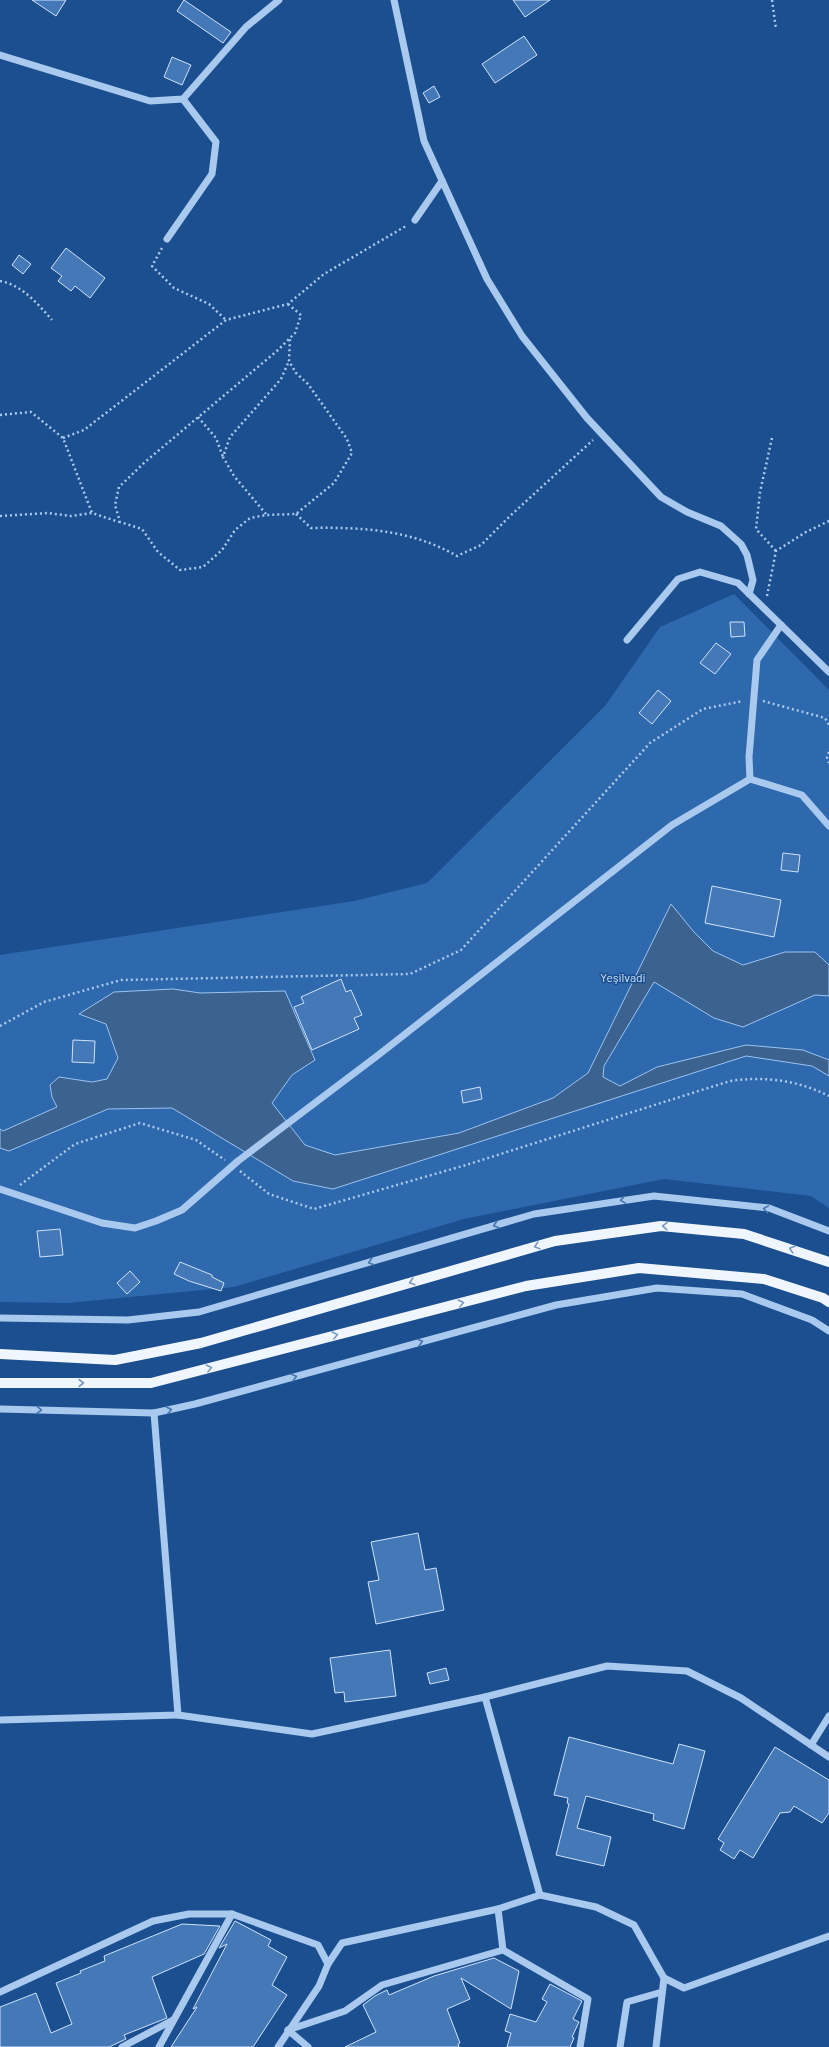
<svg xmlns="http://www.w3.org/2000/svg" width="829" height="2047" font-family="Barlow,sans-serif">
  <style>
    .green { fill: #2e69ad }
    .water { fill: #3c6290; stroke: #9cc4f0 }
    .building { fill: #4478b7; stroke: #cfe3fa }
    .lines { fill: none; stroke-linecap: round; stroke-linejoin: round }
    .path { stroke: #a9c9ee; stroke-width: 2.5; stroke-dasharray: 2 3; stroke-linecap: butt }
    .minor { stroke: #a9c9ee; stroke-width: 7 }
    .major { stroke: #f0f6ff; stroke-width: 10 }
    .oneway { stroke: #4674ac }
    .oneway2 { stroke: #7b9ac1 }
    .labels { text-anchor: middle; stroke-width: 3; stroke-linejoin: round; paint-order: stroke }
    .park-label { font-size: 12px; fill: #cfe3fa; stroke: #1b4f8f }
  </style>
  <rect width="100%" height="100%" fill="#1b4f8f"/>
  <!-- green -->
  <polygon class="green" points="734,594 829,690 829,1208 811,1196 664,1179 464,1219 234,1287 68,1303 0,1302 0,955 354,901 427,883 605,706 660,627"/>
  <!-- water -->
  <polygon class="water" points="671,904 694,932 713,951 743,965 785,952 815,952 829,965 829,996 815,995 743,1027 714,1018 654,982 604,1066 603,1077 620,1086 657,1067 746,1045 803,1050 829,1060 829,1076 812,1066 746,1056 333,1189 293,1181 172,1108 108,1109 9,1151 0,1148 0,1129 3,1131 57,1107 52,1097 50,1085 59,1077 92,1082 107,1079 118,1058 106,1024 79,1014 114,992 173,989 200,993 285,991 315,1060 292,1075 272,1103 305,1145 335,1155 459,1133 553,1098 588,1073"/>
  <!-- building -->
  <g class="building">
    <polygon points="32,0 66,0 56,16"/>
    <polygon points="184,0 231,32 223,43 177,11"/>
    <polygon points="513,0 550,0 525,17"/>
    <polygon points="524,36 537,55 495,83 482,64"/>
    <polygon points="172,57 191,65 182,85 164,77"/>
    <polygon points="434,86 440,97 429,103 423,93"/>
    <polygon points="66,248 105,278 90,298 75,286 71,291 58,281 62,276 51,268"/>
    <polygon points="19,255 31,264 23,274 12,265"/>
    <polygon points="730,622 744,622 745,636 731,637"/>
    <polygon points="716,643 731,654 715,674 700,663"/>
    <polygon points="658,690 671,701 652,724 639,713"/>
    <polygon points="783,853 800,855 798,872 781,870"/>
    <polygon points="712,886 781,900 774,937 705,923"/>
    <polygon points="341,979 346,992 351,990 362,1015 354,1018 359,1029 312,1050 294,1007 304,1003 301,997"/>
    <polygon points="73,1040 95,1041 94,1063 72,1062"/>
    <polygon points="480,1087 482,1099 463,1103 461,1091"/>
    <polygon points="60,1229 63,1255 40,1257 37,1231"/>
    <polygon points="180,1262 212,1275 212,1277 224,1283 221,1291 189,1281 174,1274"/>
    <polygon points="130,1271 140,1282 127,1294 117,1283"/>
    <polygon points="418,1533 425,1570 436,1568 444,1610 376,1624 368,1582 379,1580 371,1542"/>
    <polygon points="390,1650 396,1696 345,1702 344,1692 335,1693 330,1658"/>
    <polygon points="446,1668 449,1680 430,1684 427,1673"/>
    <polygon points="569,1737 673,1764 679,1744 705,1751 684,1829 653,1820 654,1814 586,1796 577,1828 611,1837 604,1866 556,1855 569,1804 567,1803 568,1798 554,1795"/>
    <polygon points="775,1747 829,1780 829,1813 822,1823 794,1806 790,1812 780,1813 753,1858 740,1850 734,1859 720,1850 724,1843 718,1839"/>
    <polygon points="235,1921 271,1940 268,1946 287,1957 272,1985 287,1995 253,2047 171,2047 197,2007 193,2009 227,1944 219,1948"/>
    <polygon points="182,1924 220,1926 204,1954 152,1977 167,2018 124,2035 126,2039 109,2047 0,2047 0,2007 36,1993 51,2033 72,2024 56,1983 81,1973 80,1971 105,1961 104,1956"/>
    <polygon points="494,1958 519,1971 511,2009 461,1978 470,1999 447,2009 460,2043 458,2044 459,2047 345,2047 376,2032 363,2005 375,1996 387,1990 389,1995 434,1976"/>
    <polygon points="550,1984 582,2001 573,2019 579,2022 572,2037 574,2038 570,2047 507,2047 511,2033 505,2031 510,2014 536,2022 547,2002 542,1999"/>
  </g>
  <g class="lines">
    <!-- path -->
    <g class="path">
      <polyline points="772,0 776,29"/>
      <polyline points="162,248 152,266 174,288 209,304 226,320"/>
      <path d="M 0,281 C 22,285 37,303 52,320"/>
      <polyline points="288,304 301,315 295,333 278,350 145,462 119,487 115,505 120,522 142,529 158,552 180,570 203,567 222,550 235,530 250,518 266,515 296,514 334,483 352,453 347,439 308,384 296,373 289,361 290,338"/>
      <polyline points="0,415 31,412 63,438 92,513"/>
      <polyline points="198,417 216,438 223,457"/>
      <polyline points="63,438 84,430 226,320 288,304 324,274 406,226"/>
      <polyline points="772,438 760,492 756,529 776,551"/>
      <polyline points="266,514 234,476 223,457 230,437 281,379 289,361"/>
      <path d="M 296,514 L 311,528 C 363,527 412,530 457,556 L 481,545 L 511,515 L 593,440"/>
      <polyline points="0,516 48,513 71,516 92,513 119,522"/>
      <polyline points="767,596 776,551 806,532 829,521"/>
      <polyline points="763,701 825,718 829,725"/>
      <polyline points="829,752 827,758 829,763"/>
      <polyline points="0,1026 44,1002 121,980 410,974 461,950 650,743 703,709 743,701"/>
      <path d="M 240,1171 L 269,1194 L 314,1209 L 466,1165 L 730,1081 C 765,1076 797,1080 829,1096"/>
      <polyline points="20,1185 75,1144 140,1123 196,1140 225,1160"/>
    </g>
    <!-- minor -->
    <g class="minor">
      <polyline points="394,0 424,141 487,279 522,336 587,418 661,497 687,512 721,526 741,544 747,555 753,580 749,594"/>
      <polyline points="0,55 150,101 183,99 246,27 279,0"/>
      <polyline points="415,220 442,181"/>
      <polyline points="167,239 212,174 216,142 183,99"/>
      <polyline points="627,640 678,579 700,572 738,583 829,672"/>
      <polyline points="750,779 749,757 757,660 781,625"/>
      <polyline points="0,1189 102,1223 135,1228 156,1221 182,1210 238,1161 377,1056 672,825 750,779 802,795 829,826"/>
      <polyline points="0,1318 128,1320 199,1312 534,1214 654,1196 769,1208 829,1231"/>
      <polyline points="0,1409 154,1413 195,1404 556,1305 657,1288 742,1294 812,1320 829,1331"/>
      <polyline points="485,1697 607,1666 687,1671 741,1698 829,1757"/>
      <polyline points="178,1715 312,1734 485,1697 540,1895 596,1907 634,1925 664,1978 684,1988 829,1936"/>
      <polyline points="0,1720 178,1715 154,1413"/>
      <polyline points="811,1745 829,1716"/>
      <polyline points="498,1909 503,1950"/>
      <polyline points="328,1964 342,1943 498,1909 540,1895"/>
      <polyline points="0,1992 153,1921 189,1914 232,1914 318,1945 328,1964 319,1986 278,2047"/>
      <polyline points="288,2030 345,2011 382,1985 503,1950 588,1999 580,2047"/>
      <polyline points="288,2030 308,2047"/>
      <polyline points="122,2047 173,2020"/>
      <polyline points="159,2047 232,1914"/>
      <polyline points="620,2047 627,2002 662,1992"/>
      <polyline points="656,2047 664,1978"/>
    </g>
    <!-- major -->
    <g class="major">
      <polyline points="0,1354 115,1360 201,1343 555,1241 661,1226 744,1234 829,1262"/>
      <polyline points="0,1383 151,1383 526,1286 639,1268 764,1279 823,1298 829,1302"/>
    </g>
  </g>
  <!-- one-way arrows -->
  <defs><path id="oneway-chevron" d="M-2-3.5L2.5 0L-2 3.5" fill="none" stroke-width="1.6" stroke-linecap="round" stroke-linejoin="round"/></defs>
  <g class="oneway">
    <use href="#oneway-chevron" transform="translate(623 1200) rotate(171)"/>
    <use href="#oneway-chevron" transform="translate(766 1209) rotate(-170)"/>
    <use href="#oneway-chevron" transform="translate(496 1225) rotate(164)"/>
    <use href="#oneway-chevron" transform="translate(371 1262) rotate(164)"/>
    <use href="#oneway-chevron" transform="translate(420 1342) rotate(-15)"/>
    <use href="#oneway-chevron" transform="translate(294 1377) rotate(-15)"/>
    <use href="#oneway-chevron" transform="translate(39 1410) rotate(2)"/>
    <use href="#oneway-chevron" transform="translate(169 1410) rotate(-12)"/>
  </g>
  <g class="oneway2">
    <use href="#oneway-chevron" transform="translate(665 1226) rotate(-178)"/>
    <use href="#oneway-chevron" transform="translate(537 1246) rotate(164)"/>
    <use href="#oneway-chevron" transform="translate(792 1249) rotate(-162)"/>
    <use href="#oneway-chevron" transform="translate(412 1282) rotate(164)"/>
    <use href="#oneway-chevron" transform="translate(461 1303) rotate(-14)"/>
    <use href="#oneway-chevron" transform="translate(335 1335) rotate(-14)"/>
    <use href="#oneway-chevron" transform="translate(209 1368) rotate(-14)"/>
    <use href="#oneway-chevron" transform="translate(81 1383)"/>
  </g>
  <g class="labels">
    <!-- park labels -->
    <g class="park-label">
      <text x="623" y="982">Yeşilvadi</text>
    </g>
  </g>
</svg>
